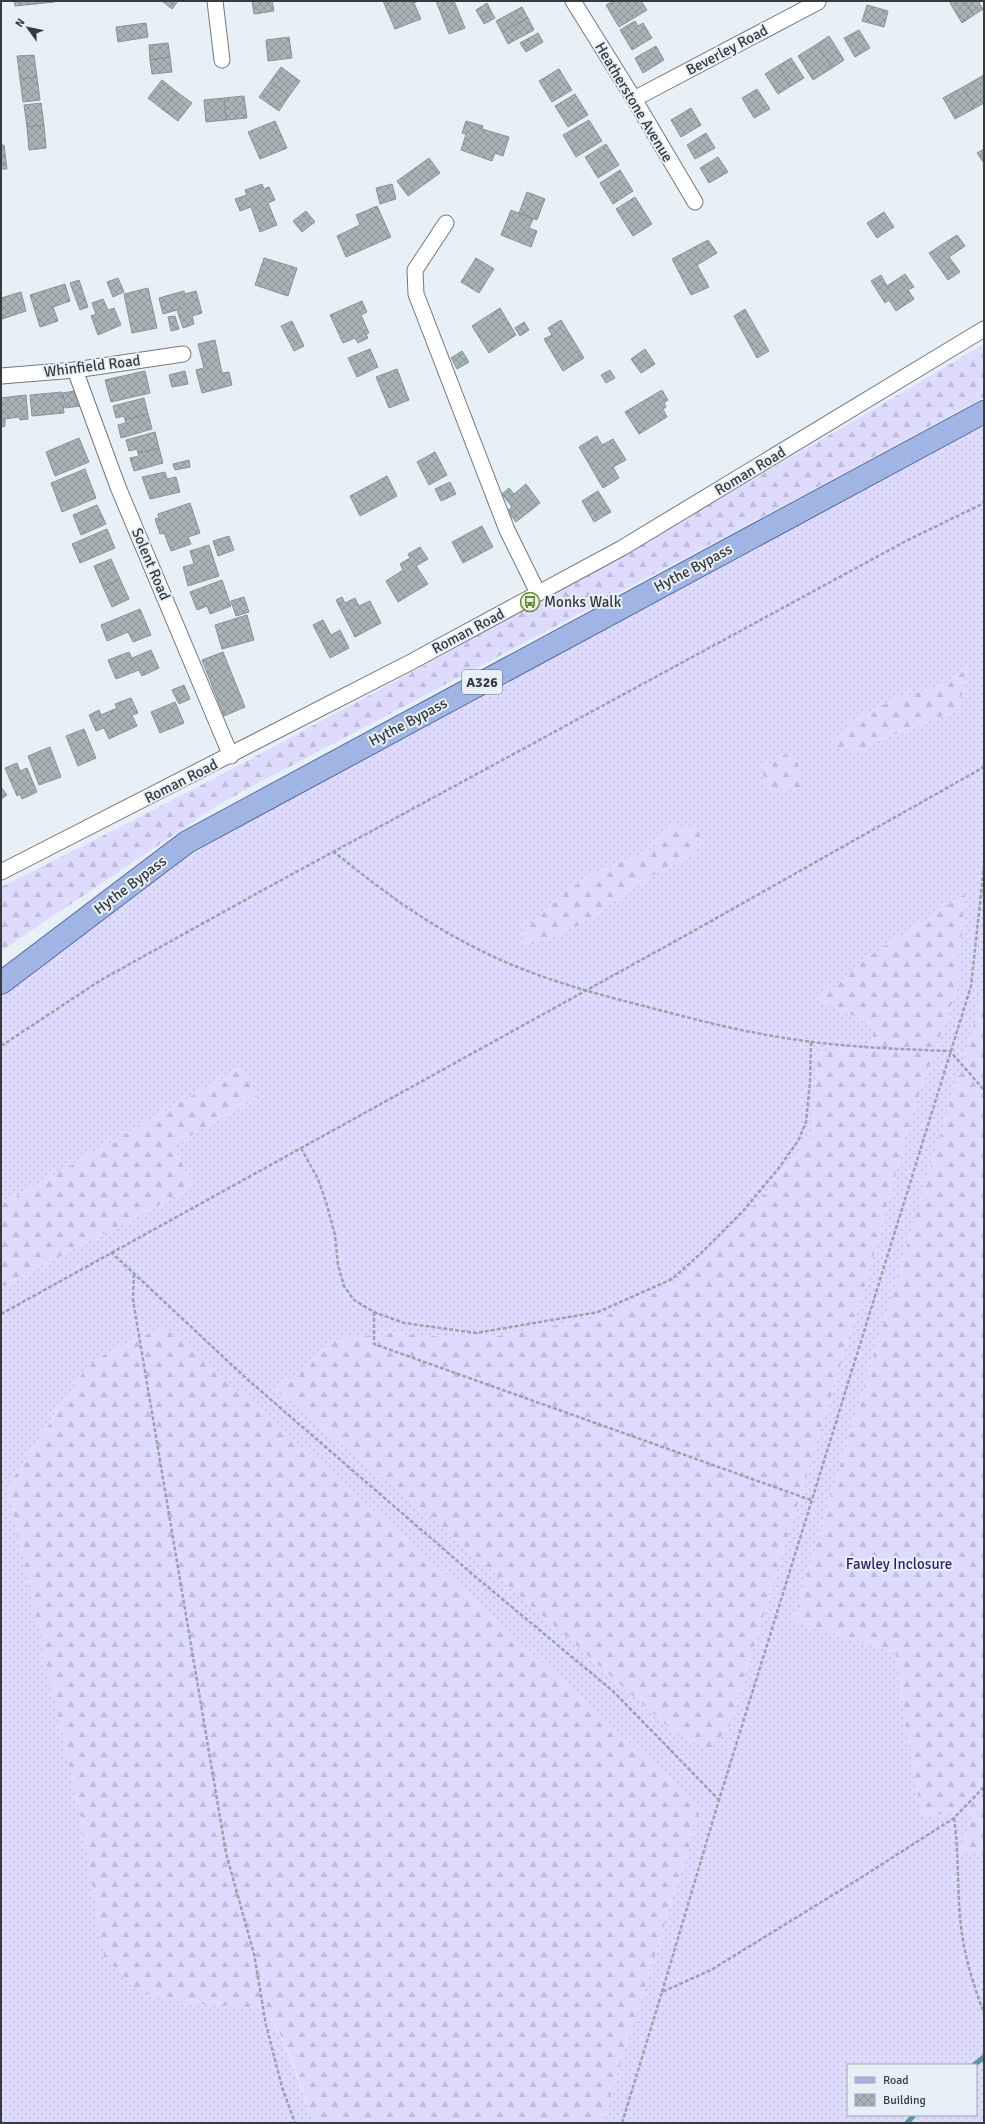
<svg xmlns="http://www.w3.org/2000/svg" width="985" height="2124" font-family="Signika,sans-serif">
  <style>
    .grass { fill: url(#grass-dots); fill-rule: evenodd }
    .forest { fill: url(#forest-firs) }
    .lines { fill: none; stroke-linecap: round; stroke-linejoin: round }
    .stream { stroke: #539c9e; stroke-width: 5 }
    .building { fill: url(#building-cross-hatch); stroke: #899397 }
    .street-casing { stroke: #72797f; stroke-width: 17 }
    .primary-casing { stroke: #546a9f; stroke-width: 24 }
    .path { stroke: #9da3a8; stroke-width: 2.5; stroke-dasharray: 4 2; stroke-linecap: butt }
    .street { stroke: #fff; stroke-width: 15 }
    .primary { stroke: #a1b5e5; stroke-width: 22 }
    .labels { text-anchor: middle; stroke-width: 4; stroke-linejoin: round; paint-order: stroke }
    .shield { fill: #e8f0f7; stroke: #6d7175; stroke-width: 1 }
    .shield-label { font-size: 14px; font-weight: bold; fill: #383b3d }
    .street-label { font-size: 15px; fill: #383b3d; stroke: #e8f0f7 }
    .poi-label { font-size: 15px; fill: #383b3d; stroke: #e8f0f7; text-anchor: start }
    .park-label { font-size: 15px; fill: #321d6a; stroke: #e8f0f7 }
  </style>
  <defs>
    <pattern id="grass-dots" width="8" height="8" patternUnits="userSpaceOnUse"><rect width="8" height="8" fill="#dedbff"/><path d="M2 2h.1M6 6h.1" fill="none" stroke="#bfbddb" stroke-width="1.8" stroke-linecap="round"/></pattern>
    <pattern id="forest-firs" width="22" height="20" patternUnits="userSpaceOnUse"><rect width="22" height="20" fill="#dedbff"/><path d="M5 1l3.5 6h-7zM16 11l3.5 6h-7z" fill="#bfbddb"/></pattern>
    <pattern id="building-cross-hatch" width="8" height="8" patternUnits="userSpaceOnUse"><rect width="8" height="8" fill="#a8b3b6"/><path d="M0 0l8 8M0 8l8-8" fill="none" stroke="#8a9395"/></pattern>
  </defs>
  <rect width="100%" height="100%" fill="#e8f0f7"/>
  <!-- grass -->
  <path class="grass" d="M 984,418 L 984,991 L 793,1621 L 896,1653 L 905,1722 L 922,1817 L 974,1810 L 960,1851 L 984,1851 L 984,2123 L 602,2123 L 701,1808 L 447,1575 L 164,1326 L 57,1410 L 8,1488 L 82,1823 L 104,1957 L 224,2005 L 260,2008 L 267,2014 L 285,2045 L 314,2123 L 1,2123 L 1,1287 L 193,1187 L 174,1145 L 258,1097 L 240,1068 L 1,1205 L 1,995 L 214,835 ZM 967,669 L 959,710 L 880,740 L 860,752 L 895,699 L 940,686 ZM 671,826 L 694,855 L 653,875 L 576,927 L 524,928 L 543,913 L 560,894 L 598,872 L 651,850 ZM 957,989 L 909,1124 L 872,1262 L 729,1728 L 710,1750 L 672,1730 L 434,1520 L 276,1390 L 392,1333 L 480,1339 L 606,1316 L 677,1282 L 737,1223 L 769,1189 L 812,1133 L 818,1053 L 872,1044 L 874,1025 L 818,1000 ZM 848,2065 L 976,2065 L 976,2115 L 848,2115 Z"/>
  <!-- forest -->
  <g class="forest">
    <path d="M 984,344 L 984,397 L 768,514 L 221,803 L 1,951 L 1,887 C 336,721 662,535 984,344 Z"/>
    <polygon points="967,669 959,710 880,740 860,752 834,747 850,722 895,699 940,686"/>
    <polygon points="785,754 798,763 800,787 768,794 762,768"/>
    <polygon points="671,826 702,828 694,855 653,875 576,927 525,947 524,928 543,913 560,894 598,872 651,850"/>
    <polygon points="965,894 957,989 909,1124 872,1262 729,1728 710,1750 672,1730 434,1520 276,1390 337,1339 392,1333 480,1339 606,1316 677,1282 737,1223 769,1189 812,1133 818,1053 872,1044 874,1025 818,1000 865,959"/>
    <polygon points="984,991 984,1851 960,1851 974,1810 922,1817 905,1722 896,1653 793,1621"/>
    <polygon points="240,1068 258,1097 174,1145 193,1187 1,1287 1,1205"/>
    <path d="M 165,1326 L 447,1575 L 701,1808 L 602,2123 L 314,2123 C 301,2089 288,2032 260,2008 L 167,2001 L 133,1987 L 104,1957 L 82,1823 L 7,1488 L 90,1362 Z"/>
  </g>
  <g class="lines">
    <!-- stream -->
    <g class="stream">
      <polyline points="974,2065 984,2057"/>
      <polyline points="907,2123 914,2115"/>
    </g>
  </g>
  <!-- building -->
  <g class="building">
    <polygon points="14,1 34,1 35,4 15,6"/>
    <polygon points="34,1 55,1 55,2 35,4"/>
    <polygon points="162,1 178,1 172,9"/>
    <polygon points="252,1 272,1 274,11 254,14"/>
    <polygon points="383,1 418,1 414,3 421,19 395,29"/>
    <polygon points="436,1 454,1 465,28 449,34"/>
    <polygon points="613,1 641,1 647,10 619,27 606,5"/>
    <polygon points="953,1 965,1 974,15 962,23 950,3"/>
    <polygon points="965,1 978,1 983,9 974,15"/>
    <polygon points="487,3 491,11 480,17 476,10"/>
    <polygon points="867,5 888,11 884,27 862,21"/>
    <polygon points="522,7 528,18 502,32 496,21"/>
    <polygon points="491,11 495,18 484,24 480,17"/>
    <polygon points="528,18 534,30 508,44 502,32"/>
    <polygon points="635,21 638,26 643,23 652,38 632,50 620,30"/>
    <polygon points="146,23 148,37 118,42 116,27"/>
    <polygon points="859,30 870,48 855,57 844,38"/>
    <polygon points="538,33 543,42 526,52 520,43"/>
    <polygon points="829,36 844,60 832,68 817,44"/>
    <polygon points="289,37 292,58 268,61 266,40"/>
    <polygon points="168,43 170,57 150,60 149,45"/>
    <polygon points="817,44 832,68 813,80 798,56"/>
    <polygon points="656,46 664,60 643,73 635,58"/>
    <polygon points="34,55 37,77 20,79 17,56"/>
    <polygon points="170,57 172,72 152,74 150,60"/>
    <polygon points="791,58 804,78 791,86 778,66"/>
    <polygon points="778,66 791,86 778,94 765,74"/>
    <polygon points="281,67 300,81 289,96 270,82"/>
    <polygon points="559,69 572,90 552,102 539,81"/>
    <polygon points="984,75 984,103 975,108 963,87"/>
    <polygon points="37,77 40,100 23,102 20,79"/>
    <polygon points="162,80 177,92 163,110 148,98"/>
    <polygon points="270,82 289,96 279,111 259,97"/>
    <polygon points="963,87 975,108 955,119 943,98"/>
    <polygon points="757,89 770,109 754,118 742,98"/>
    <polygon points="177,92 192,103 178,121 163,110"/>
    <polygon points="575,94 588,115 568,127 555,106"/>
    <polygon points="244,96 247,118 226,120 224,98"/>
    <polygon points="224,98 226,120 206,122 204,100"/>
    <polygon points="41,103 44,125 27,127 24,105"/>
    <polygon points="691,108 701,125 681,137 671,120"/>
    <polygon points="589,120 602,141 576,157 563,135"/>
    <polygon points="275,121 287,148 260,159 248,132"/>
    <polygon points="466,121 483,126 482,129 509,137 503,156 495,153 492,161 461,150 466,134 462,133"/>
    <polygon points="44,125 46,148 29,150 27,127"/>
    <polygon points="706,133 715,148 695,159 687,145"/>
    <polygon points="606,144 619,165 598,178 585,157"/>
    <polygon points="1,145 4,145 7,169 1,169"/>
    <polygon points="984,149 984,163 977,153"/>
    <polygon points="718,157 728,172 709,183 700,168"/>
    <polygon points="429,158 440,173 408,196 397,181"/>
    <polygon points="620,170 633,191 613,204 600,183"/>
    <polygon points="262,184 264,189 269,187 275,200 268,203 277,225 260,232 251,207 240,211 235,199 247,195 245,190"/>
    <polygon points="392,184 396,199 380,204 376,188"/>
    <polygon points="527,192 545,199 537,220 519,213"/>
    <polygon points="635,197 652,224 633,236 616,209"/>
    <polygon points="377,206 391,237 346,257 337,236 360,225 356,215"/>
    <polygon points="511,210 533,219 529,228 537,231 531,247 501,235"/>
    <polygon points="306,211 315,222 302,232 293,221"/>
    <polygon points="884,212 894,227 877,238 867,223"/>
    <polygon points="957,235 965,246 949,257 960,272 948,280 929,253"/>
    <polygon points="708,240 717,253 697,265 709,287 691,295 672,259"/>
    <polygon points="264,258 297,268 288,296 255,285"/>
    <polygon points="476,258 494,269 479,293 461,282"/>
    <polygon points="905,274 914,287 908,290 914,299 896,311 889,300 885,303 871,281 881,275 887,286"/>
    <polygon points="118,278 124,292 113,297 107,282"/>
    <polygon points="79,280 88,307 80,310 70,283"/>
    <polygon points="65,284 70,301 53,307 58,321 40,327 30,295"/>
    <polygon points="148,288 157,328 132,333 124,294"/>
    <polygon points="184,291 185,294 196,291 202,313 192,316 194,324 183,328 177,310 163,314 159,298"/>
    <polygon points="21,292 26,311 2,319 1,298"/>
    <polygon points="103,299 108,310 114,308 121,325 98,335 91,316 96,314 92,303"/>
    <polygon points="362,301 367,312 361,315 369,333 366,334 368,338 358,343 355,338 343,343 330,315"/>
    <polygon points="500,308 516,335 489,353 472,326"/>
    <polygon points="745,309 769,351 757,358 734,316"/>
    <polygon points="175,316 179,329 171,331 168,317"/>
    <polygon points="561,320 584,358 563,371 544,339 552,335 548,328"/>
    <polygon points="292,321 304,346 294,351 281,326"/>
    <polygon points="524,322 529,330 520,336 515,328"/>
    <polygon points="215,340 222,373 229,372 232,385 202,393 196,370 204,368 198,344"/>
    <polygon points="370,349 378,367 357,377 348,358"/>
    <polygon points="645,349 655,364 641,373 631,359"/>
    <polygon points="462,351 469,362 457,369 451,358"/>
    <polygon points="397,369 409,400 389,408 376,377"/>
    <polygon points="610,370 615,378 606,383 601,375"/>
    <polygon points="145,371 150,393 111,402 105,380"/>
    <polygon points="185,371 188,384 172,387 169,375"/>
    <polygon points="662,390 668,400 664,403 666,407 663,409 667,417 639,434 625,412"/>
    <polygon points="74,391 80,406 65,408 63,393"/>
    <polygon points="62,392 64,413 32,416 30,395"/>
    <polygon points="26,395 28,419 20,420 19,417 5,419 5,426 1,427 1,398"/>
    <polygon points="144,398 148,414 125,420 124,416 116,418 113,406"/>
    <polygon points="148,414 152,429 121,438 118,425 126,423 125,420"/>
    <polygon points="155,432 159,448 138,453 137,449 129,451 126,440"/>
    <polygon points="597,436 602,445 613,439 626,460 613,467 619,478 603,488 579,447"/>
    <polygon points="79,438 89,462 55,476 46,452"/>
    <polygon points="159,448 163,463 134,471 130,458 139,456 138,453"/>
    <polygon points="435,452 447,475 429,485 417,462"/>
    <polygon points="189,460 190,467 175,470 173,464"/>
    <polygon points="85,469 96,498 62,512 51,483"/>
    <polygon points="165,472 167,479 176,477 180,492 150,499 142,477"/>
    <polygon points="387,476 397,496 360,516 350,496"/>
    <polygon points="450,482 456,494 441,501 435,489"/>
    <polygon points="526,484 540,503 516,522 507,511 512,507 502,494 509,488 514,494"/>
    <polygon points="598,491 611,512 594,522 582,501"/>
    <polygon points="190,503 200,533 188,537 191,544 171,551 164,533 160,534 155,519 159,518 158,514"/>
    <polygon points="97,505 106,524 81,535 73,515"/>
    <polygon points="482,526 493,547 463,563 452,542"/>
    <polygon points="107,529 115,548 80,563 72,544"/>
    <polygon points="229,536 234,550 218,556 213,541"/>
    <polygon points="209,545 219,576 188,586 183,567 194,564 190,551"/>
    <polygon points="420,547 428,559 416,566 428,584 398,602 386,581 403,570 400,564 410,558 408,554"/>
    <polygon points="111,559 120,579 103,587 94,566"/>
    <polygon points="120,579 129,599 112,607 103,587"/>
    <polygon points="222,580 231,606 210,614 207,606 197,610 190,592"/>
    <polygon points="244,597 249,612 236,616 231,601"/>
    <polygon points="342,597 345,603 355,598 359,606 370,601 381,623 355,637 336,600"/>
    <polygon points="140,609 151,635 133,642 128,632 107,641 101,625"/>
    <polygon points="247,615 254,640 222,649 215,625"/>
    <polygon points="323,620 331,635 340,630 349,648 330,658 313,625"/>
    <polygon points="151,650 159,668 142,676 139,670 116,679 108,660 129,652 132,658"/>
    <polygon points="223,652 245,707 224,716 202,660"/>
    <polygon points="184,685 190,699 179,704 172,690"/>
    <polygon points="131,698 138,713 132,715 137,726 109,739 104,728 96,731 89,715 99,710 101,715 117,708 115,704"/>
    <polygon points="175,702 184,723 160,733 151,712"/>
    <polygon points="84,729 96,758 78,766 66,736"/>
    <polygon points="50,747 61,777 39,785 28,756"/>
    <polygon points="17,763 20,771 27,768 37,792 22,799 20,794 17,796 5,768"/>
    <polygon points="1,787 7,795 1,799"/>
  </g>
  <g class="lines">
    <!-- street casing -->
    <g class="street-casing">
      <g id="street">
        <polyline points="215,1 222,60"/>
        <polyline points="573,1 634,99 695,202"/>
        <polyline points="634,99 818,2 817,1"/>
        <polyline points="446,223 415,270 416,294 507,530 538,593"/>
        <polyline points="75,370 118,487 231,756"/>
        <polyline points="1,376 75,370 183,354"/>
        <polyline points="1,872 411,662 622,548 984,329"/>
      </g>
    </g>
    <!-- primary casing -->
    <g class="primary-casing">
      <polyline id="primary" points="1,983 187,842 984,412"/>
    </g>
    <!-- path -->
    <g class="path">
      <path d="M 333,851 C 376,886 421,920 470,945 C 526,975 588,992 648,1007 C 693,1019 739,1031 785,1038 C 840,1047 895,1049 950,1051 L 984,1090"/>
      <polyline points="1,1046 101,980 263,890 906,541 984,503"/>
      <polyline points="301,1148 318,1179 326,1202 335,1235 338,1265 344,1286 354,1300 374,1312 404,1323 476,1333 598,1312 672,1279 699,1255 743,1211 778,1169 798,1141 806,1122 810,1082 811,1042"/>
      <polyline points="111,1252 247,1379 477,1578 614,1692 719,1800"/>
      <polyline points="134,1274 133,1300 226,1853 254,1954 266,2025 282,2087 295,2123"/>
      <polyline points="374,1312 374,1344 811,1500"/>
      <polyline points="1,1314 690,933 984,767"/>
      <path d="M 954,1818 C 960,1859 956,1900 963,1940 C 967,1965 975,1989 984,2013"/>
      <polyline points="662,1992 719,1800 971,986 984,866"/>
      <polyline points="622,2123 662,1992 711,1970 862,1877 954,1818 984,1787"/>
    </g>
    <!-- street -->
    <use href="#street" class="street"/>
    <!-- primary -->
    <use href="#primary" class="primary"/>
  </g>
  <!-- icons -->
  <defs>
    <g id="bus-ring" transform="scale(1)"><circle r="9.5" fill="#e8f0f7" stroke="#678f1d" stroke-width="1.5"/><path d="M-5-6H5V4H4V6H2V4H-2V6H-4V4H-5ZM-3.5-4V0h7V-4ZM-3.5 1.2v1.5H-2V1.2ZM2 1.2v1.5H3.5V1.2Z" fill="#678f1d"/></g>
  </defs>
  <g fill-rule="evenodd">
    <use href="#bus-ring" x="530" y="602"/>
  </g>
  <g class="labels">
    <!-- shield labels -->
    <rect class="shield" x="462" y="670" width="40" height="24" rx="3"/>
    <g class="shield-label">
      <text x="482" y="687">A326</text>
    </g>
    <!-- street labels -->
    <g class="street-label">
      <text transform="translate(727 50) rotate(-28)" y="5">Beverley Road</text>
      <text transform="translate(634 102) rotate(59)" y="5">Heatherstone Avenue</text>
      <text transform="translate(92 366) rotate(-7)" y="5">Whinfield Road</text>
      <text transform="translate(750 471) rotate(-31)" y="5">Roman Road</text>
      <text transform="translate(151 564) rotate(67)" y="5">Solent Road</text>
      <text transform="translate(693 568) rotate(-28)" y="5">Hythe Bypass</text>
      <text transform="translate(468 631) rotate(-28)" y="5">Roman Road</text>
      <text transform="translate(408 722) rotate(-28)" y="5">Hythe Bypass</text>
      <text transform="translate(181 781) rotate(-27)" y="5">Roman Road</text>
      <text transform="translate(130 885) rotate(-37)" y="5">Hythe Bypass</text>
    </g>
    <!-- poi labels -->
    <g class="poi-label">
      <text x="544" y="607">Monks Walk</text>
    </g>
    <!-- park labels -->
    <g class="park-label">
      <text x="899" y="1569">Fawley Inclosure</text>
    </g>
  </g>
  <!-- border -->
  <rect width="985" height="2124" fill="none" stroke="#383b3d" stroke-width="4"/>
  <!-- legend -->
  <rect x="847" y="2064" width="130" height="52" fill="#e8f0f7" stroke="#a2a8ad"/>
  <rect x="855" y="2077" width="20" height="6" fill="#a1b5e5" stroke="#a2a8ad"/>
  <text x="883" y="2084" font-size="12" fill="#383b3d">Road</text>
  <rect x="855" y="2094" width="20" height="12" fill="url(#building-cross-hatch)" stroke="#a2a8ad"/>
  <text x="883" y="2104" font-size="12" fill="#383b3d">Building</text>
  <!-- north arrow -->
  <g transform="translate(28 28) rotate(303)" stroke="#e8f0f7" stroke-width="3" paint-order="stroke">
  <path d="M0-3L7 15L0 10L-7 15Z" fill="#383b3d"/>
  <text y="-6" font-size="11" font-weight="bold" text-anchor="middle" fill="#383b3d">N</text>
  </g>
</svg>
